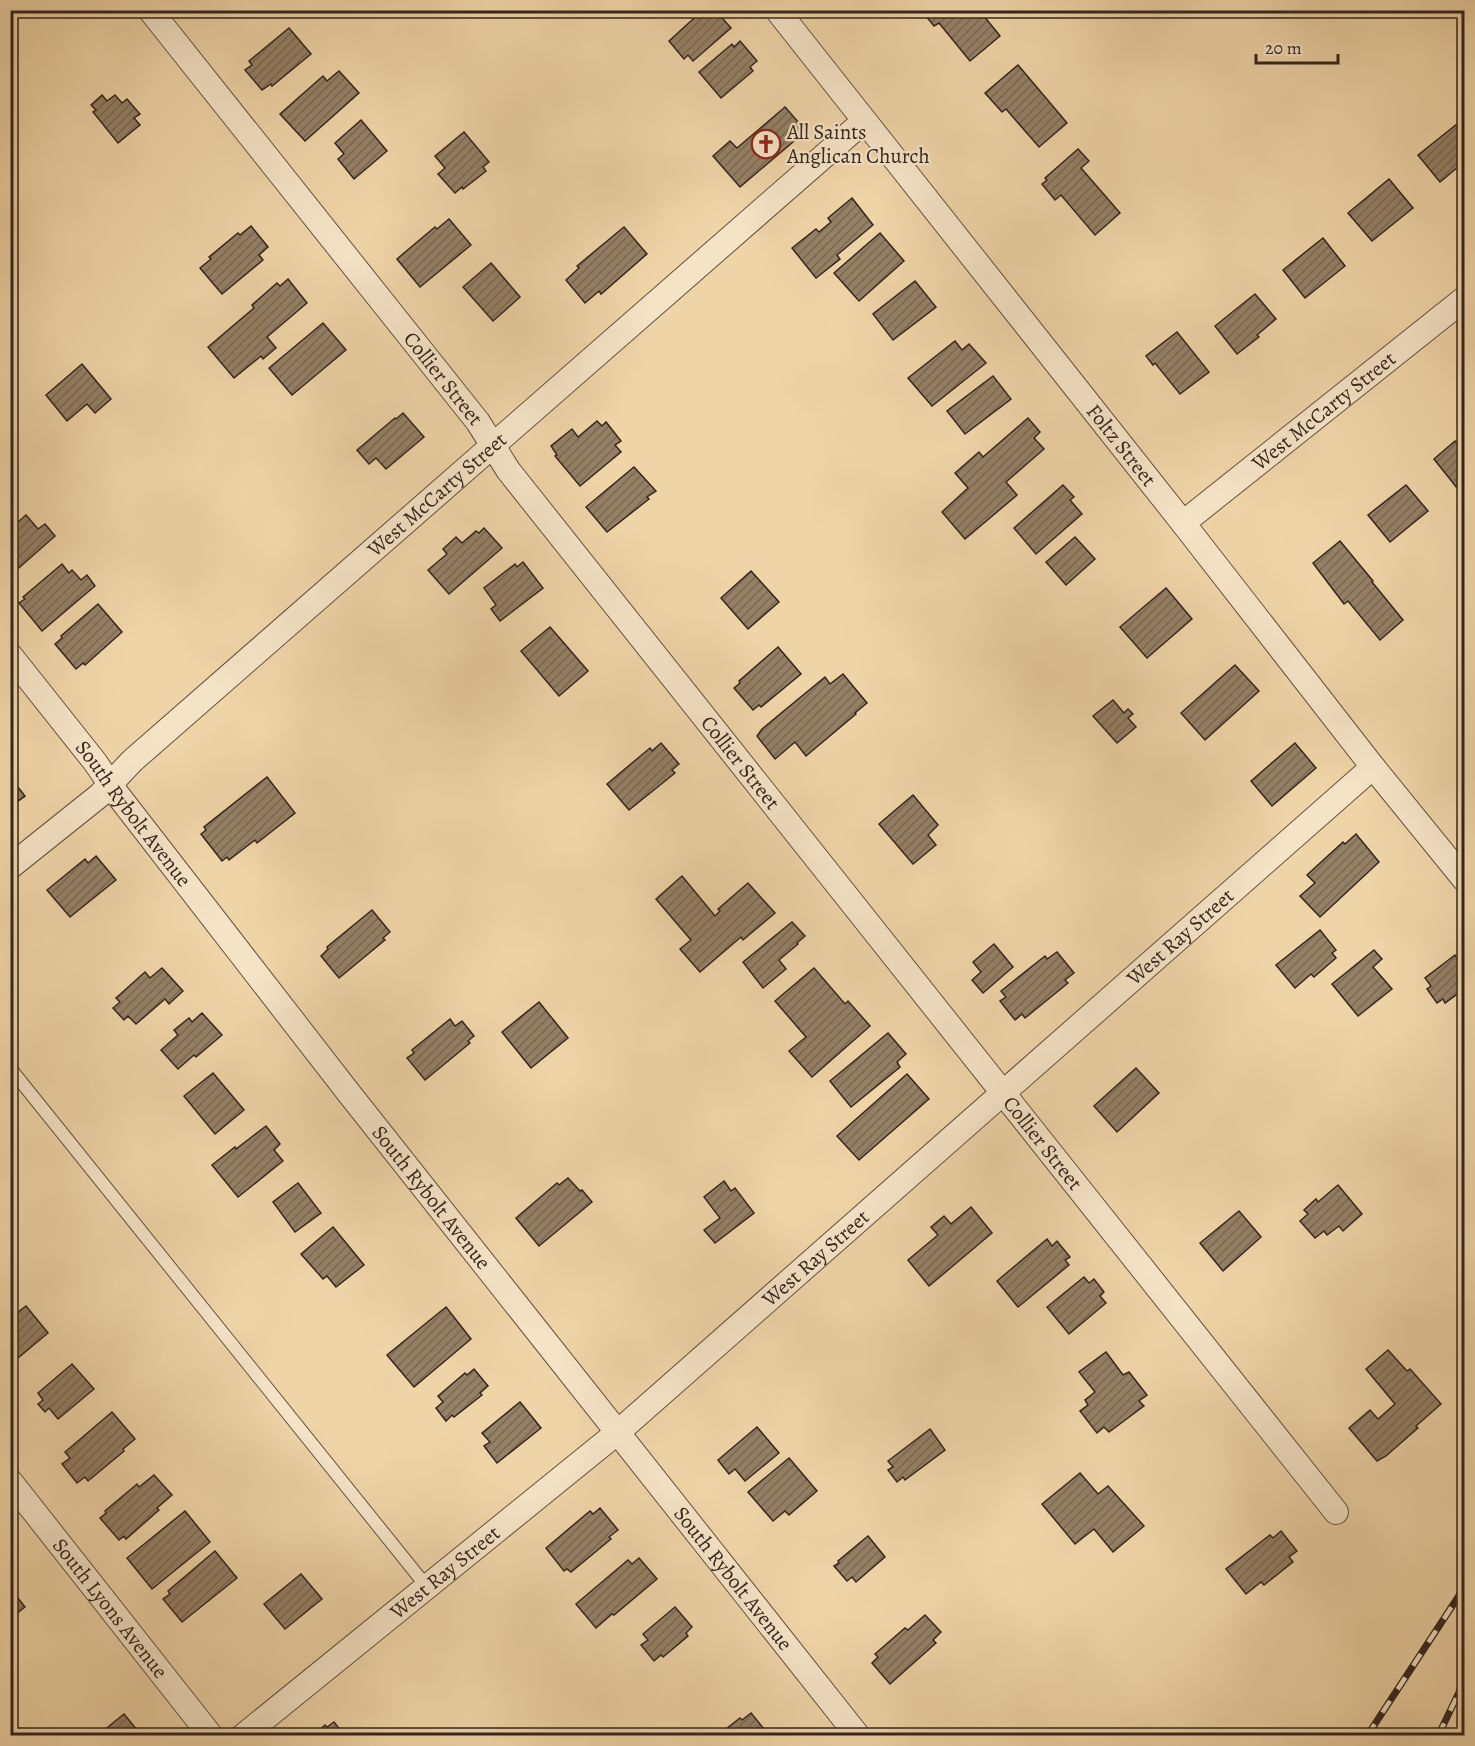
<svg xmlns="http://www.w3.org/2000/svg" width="1475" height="1746" font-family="Alegreya,serif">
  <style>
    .building { fill: url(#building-hatch); stroke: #34251f; stroke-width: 1.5 }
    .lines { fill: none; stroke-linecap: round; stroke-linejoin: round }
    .lane-casing { stroke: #635141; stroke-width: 14 }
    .street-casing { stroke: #635141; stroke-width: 26 }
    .lane { stroke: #f5e3c6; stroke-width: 12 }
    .street { stroke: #f5e3c6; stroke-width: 24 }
    .rail-casing { stroke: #34251f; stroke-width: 7 }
    .rail { stroke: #f5e3c6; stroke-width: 4.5; stroke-dasharray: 14; stroke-linecap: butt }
    .labels { text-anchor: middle; stroke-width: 4.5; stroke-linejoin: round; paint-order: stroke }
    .poi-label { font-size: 21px; fill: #34251f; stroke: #f5e3c6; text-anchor: start }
    .street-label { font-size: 21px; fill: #34251f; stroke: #f5e3c6 }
  </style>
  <defs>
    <pattern id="building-hatch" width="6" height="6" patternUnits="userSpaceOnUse" patternTransform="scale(1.5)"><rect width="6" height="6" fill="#958066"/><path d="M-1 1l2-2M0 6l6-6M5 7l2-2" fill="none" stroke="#7a6953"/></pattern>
  </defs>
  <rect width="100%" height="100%" fill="#efd4a7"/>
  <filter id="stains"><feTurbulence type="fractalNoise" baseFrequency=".00333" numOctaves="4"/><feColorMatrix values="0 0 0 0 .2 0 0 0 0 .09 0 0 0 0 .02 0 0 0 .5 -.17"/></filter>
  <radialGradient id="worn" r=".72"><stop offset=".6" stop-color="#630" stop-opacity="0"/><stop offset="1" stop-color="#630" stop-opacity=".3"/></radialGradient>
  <!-- building -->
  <g class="building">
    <polygon points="703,10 715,10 731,28 693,61 688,55 684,59 669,41"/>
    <polygon points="921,10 979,10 1000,36 970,61 939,23 934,26"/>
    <polygon points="289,28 311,54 272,86 271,84 262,90 245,70 252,65 249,61"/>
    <polygon points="10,39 18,48 10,55"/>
    <polygon points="740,41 757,61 750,67 753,71 721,98 699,72 732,44 734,47"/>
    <polygon points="1018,65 1067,123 1039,147 1006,109 1002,112 985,93"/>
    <polygon points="339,71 359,93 305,141 280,114 323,76 327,81"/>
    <polygon points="102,95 107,101 115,95 122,103 127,99 140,114 134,118 140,125 118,143 93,112 96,110 91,105"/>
    <polygon points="785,107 806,131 740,187 713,156 730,141 737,148"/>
    <polygon points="361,120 387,151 354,179 338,159 344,154 335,143"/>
    <polygon points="1457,124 1464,133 1464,162 1440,182 1418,155"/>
    <polygon points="464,132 489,162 483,167 486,171 463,189 462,187 455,193 438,174 445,168 435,156"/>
    <polygon points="1078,149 1089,161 1081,168 1120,213 1095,235 1061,195 1055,200 1042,184 1047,180 1045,178"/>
    <polygon points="1389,179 1413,208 1372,241 1348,213"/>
    <polygon points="852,198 873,225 837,255 840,259 816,278 792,248 816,229 819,232 831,222 828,218"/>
    <polygon points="449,219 471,245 420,287 397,259 435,227 437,229"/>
    <polygon points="251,226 268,247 259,255 263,260 222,294 200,268 211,259 209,257 238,233 240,235"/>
    <polygon points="624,227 647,254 601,294 599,291 585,303 566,280 579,268 577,266"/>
    <polygon points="880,233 904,261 859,301 834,273"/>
    <polygon points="1323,238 1345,266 1305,298 1283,270"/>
    <polygon points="491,263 520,297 493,321 463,287"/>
    <polygon points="288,279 307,303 267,337 276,348 263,359 261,356 234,378 208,347 254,308 252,305 277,283 280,286"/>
    <polygon points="915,281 936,307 893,340 873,314"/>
    <polygon points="1255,294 1276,319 1257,335 1259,337 1237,354 1215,326"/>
    <polygon points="323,323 346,350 292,395 269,368"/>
    <polygon points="1177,332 1209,372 1180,394 1155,363 1153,365 1146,356"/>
    <polygon points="955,341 962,350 969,344 986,363 932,406 908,378"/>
    <polygon points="82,364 111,399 95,413 87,404 67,421 46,395"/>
    <polygon points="993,376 1011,399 965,434 947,411"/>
    <polygon points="403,413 424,437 386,469 376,458 369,464 357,450 395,418 396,419"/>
    <polygon points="1028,418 1040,432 1034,438 1044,449 1006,482 1017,495 965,539 942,512 968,488 955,473 979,452 983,457"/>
    <polygon points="597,421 602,426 606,422 621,441 615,445 621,452 580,486 555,456 557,455 551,446 572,429 578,437"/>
    <polygon points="1464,439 1464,482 1457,488 1434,459 1455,441 1458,444"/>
    <polygon points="634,467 656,491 647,497 649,499 607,532 586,507"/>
    <polygon points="1063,485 1074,497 1070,500 1082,514 1036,554 1014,528"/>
    <polygon points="1406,485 1428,511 1390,542 1368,515"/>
    <polygon points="26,515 38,529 45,524 55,536 12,574 10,529"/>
    <polygon points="484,528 502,548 449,594 428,570 447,554 443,549 456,537 462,543 476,531 479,533"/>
    <polygon points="1075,537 1095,559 1066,585 1046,562"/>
    <polygon points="1340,541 1373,581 1372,582 1403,620 1380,640 1348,601 1344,604 1313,563"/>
    <polygon points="523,562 543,588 500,621 491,609 496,605 484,588 515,564 517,567"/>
    <polygon points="62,564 69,573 72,570 81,580 87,575 95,586 42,631 19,603 25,599 23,597"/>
    <polygon points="751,571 779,602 748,629 721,598"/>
    <polygon points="1166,588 1192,619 1147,658 1120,627"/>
    <polygon points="98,604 122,632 85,665 83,663 76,669 55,644 62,638 61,636"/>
    <polygon points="550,627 588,671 559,696 521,651"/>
    <polygon points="778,647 801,674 761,707 759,705 753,710 734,688 740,683 739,681"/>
    <polygon points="1235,665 1259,691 1205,740 1181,713"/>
    <polygon points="843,674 867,703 855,713 856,714 806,756 795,742 775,759 757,736 762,729 825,677 830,684"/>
    <polygon points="1113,700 1124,713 1128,709 1133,714 1128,718 1136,727 1117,743 1093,716"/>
    <polygon points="661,743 679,764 672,770 675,773 629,810 607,784 650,748 652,751"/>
    <polygon points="1295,743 1316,768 1272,806 1251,781"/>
    <polygon points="10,777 25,796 10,807"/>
    <polygon points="267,777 295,813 257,843 255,840 229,860 227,857 222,861 201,834 206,830 204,827"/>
    <polygon points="913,795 938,825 928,835 936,845 913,864 879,824"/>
    <polygon points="1356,834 1379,862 1320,917 1300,896 1315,883 1307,875 1343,842 1345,844"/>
    <polygon points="96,856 116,880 70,917 47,890 85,859 88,863"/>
    <polygon points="682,876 715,916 720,911 718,909 748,883 775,913 743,940 741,937 700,972 680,949 691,940 656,899"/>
    <polygon points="372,910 390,932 383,938 385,940 339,978 321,956 328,949 327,947"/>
    <polygon points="792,922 805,936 797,943 798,944 779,960 786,969 763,988 743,962"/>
    <polygon points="1320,930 1336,950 1332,953 1336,958 1314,977 1311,974 1295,988 1276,965"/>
    <polygon points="994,944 1013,967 983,993 972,980 981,972 973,962"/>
    <polygon points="1374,950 1382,959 1373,967 1392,989 1358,1016 1332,984"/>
    <polygon points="1057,952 1074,973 1065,980 1068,983 1025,1018 1022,1014 1015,1020 1000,1001 1006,997 1001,991 1045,956 1047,959"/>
    <polygon points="1464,952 1464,989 1445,1003 1443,999 1437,1003 1427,989 1431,986 1425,978 1455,955 1457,958"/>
    <polygon points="162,968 183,991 169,1004 165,999 136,1024 128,1016 124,1020 113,1008 120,1002 116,998 145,972 150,978"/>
    <polygon points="814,968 845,1004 848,1001 870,1026 812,1077 789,1051 806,1037 775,1001"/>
    <polygon points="539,1002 568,1038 531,1068 502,1032"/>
    <polygon points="202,1013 222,1035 196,1057 194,1055 178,1069 161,1050 178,1035 174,1030 189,1018 192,1022"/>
    <polygon points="450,1019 455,1026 462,1021 474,1036 468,1041 470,1043 425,1080 407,1058 414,1053 412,1050"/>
    <polygon points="888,1033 906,1054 897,1062 900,1067 851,1107 830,1081"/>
    <polygon points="1136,1068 1159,1093 1117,1132 1094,1106"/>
    <polygon points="213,1073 244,1110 215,1134 184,1096"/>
    <polygon points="907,1074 929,1099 859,1160 837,1136"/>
    <polygon points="266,1126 280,1144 274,1150 283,1161 238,1197 212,1165 235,1147 236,1149"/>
    <polygon points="568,1178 580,1191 582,1190 592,1202 539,1246 516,1218 557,1183 559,1185"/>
    <polygon points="724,1181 731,1191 735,1188 754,1213 715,1243 704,1230 720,1218 704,1197"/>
    <polygon points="298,1183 321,1213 295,1232 273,1202"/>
    <polygon points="1338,1185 1362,1214 1343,1231 1339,1226 1327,1235 1324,1231 1315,1238 1300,1221 1308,1214 1304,1210 1316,1199 1318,1202"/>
    <polygon points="971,1207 992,1233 929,1286 908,1260 938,1235 931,1227 944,1216 951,1224"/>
    <polygon points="1239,1211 1261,1237 1223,1271 1200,1243"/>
    <polygon points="333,1227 364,1265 336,1287 327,1276 323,1279 301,1254"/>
    <polygon points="1047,1239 1052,1246 1057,1241 1070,1257 1065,1260 1069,1265 1018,1307 997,1281"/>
    <polygon points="1084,1277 1089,1283 1094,1279 1104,1292 1100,1296 1106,1303 1069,1334 1047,1307"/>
    <polygon points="26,1306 48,1333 12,1363 10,1318"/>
    <polygon points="446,1307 471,1339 414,1387 387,1355"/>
    <polygon points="1388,1350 1407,1371 1410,1369 1441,1404 1416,1426 1418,1428 1386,1456 1377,1461 1349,1428 1370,1410 1378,1419 1395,1404 1366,1369"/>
    <polygon points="1106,1352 1123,1375 1129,1372 1147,1395 1139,1401 1144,1406 1109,1432 1104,1427 1097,1433 1080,1411 1088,1405 1085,1400 1095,1392 1079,1372"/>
    <polygon points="72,1364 94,1389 58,1419 49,1408 45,1412 38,1404 43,1400 38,1393"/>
    <polygon points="474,1369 488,1386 480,1393 482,1395 454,1417 452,1415 446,1421 436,1408 443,1402 438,1396 465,1373 467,1375"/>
    <polygon points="520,1402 541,1428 497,1463 484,1446 490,1442 482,1433"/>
    <polygon points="112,1412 135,1439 123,1449 124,1451 88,1481 85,1477 77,1483 62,1464 70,1458 65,1452"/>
    <polygon points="757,1427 779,1453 745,1481 735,1469 729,1474 718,1460"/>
    <polygon points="930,1429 945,1450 905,1480 903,1477 897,1482 888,1470 893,1467 888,1461"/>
    <polygon points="789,1458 817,1491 789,1515 785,1511 773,1521 748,1492"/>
    <polygon points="1080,1473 1098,1494 1108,1486 1144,1526 1113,1552 1094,1529 1075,1544 1042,1504"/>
    <polygon points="154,1475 172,1495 157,1508 159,1510 126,1539 124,1536 119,1540 100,1518 106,1513 105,1511 137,1484 139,1487"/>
    <polygon points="600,1508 618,1530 609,1537 611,1539 571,1572 567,1569 564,1571 546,1548 590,1511 593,1514"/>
    <polygon points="185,1511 210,1542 152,1589 127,1558"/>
    <polygon points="1281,1531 1297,1551 1289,1557 1293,1562 1264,1585 1261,1582 1246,1594 1226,1569 1270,1535 1273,1538"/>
    <polygon points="868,1536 885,1557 856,1582 852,1577 847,1581 834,1566 839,1563 838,1561"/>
    <polygon points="215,1551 237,1578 182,1622 163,1599 170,1594 168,1591"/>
    <polygon points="639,1558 657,1579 614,1615 612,1614 596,1628 576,1604 628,1560 632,1564"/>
    <polygon points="301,1574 322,1599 285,1629 264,1604"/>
    <polygon points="10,1583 16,1589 13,1592 25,1607 10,1619"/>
    <polygon points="675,1607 692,1627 686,1633 688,1636 663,1657 661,1655 654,1661 641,1645 648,1640 643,1634"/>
    <polygon points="925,1615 941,1632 933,1640 936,1643 890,1684 872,1663 878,1657 875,1654 905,1628 908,1630"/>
    <polygon points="751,1713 764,1729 755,1736 717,1736 740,1718 742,1720"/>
    <polygon points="124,1714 142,1736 97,1736"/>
    <polygon points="334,1722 345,1736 312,1736 325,1725 327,1727"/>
  </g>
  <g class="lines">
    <!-- lane casing -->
    <g class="lane-casing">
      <polyline id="lane" points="10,1068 427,1587"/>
    </g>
    <!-- street casing -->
    <g class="street-casing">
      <g id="street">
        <path id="s1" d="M 150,10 L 478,422 L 508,470 L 1336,1512"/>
        <path id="s2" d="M 777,10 L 1183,523 L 1373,767 L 1464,879"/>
        <path id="s3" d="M 1183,523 L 1464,299"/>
        <path id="s4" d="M 10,655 L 95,762 L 117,794 L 348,1092 L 858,1736"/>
        <path id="s5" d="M 10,867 L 100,795 L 132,761 L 864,121"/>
        <path id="s6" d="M 10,1481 L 211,1736"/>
        <path id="s7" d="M 243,1736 L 618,1432 L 1373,767"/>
      </g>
    </g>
    <!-- lane -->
    <use href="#lane" class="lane"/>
    <!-- street -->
    <use href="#street" class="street"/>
    <!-- rail casing -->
    <g class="rail-casing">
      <g id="rail">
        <polyline points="1367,1736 1464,1588"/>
        <polyline points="1438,1736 1464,1682"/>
      </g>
    </g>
    <!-- rail -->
    <use href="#rail" class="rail"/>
  </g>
  <!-- icons -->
  <defs>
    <g id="church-ring" transform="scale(1.5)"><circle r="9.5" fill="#f5e3c6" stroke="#8f2418" stroke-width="1.5"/><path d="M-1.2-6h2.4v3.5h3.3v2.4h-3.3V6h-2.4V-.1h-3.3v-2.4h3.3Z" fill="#8f2418"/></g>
  </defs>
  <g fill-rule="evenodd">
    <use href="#church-ring" x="766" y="144"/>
  </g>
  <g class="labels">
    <!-- poi labels -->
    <g class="poi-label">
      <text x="787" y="139">All Saints<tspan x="787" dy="24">Anglican Church</tspan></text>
    </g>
    <!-- street labels -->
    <g class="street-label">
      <text dy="7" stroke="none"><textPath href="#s1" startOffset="471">Collier Street</textPath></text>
      <text dy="7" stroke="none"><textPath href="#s3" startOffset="180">West McCarty Street</textPath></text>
      <text dy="7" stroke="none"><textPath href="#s2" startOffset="555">Foltz Street</textPath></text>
      <text dy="7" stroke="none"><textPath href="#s5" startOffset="567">West McCarty Street</textPath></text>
      <text dy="7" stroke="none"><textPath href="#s1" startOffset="957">Collier Street</textPath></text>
      <text dy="7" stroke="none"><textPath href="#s4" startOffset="201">South Rybolt Avenue</textPath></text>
      <text dy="7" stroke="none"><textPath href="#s7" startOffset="1232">West Ray Street</textPath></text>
      <text dy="7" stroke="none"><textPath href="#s1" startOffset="1443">Collier Street</textPath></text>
      <text dy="7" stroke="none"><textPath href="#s4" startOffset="687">South Rybolt Avenue</textPath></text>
      <text dy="7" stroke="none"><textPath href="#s7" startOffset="746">West Ray Street</textPath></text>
      <text dy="7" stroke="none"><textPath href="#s7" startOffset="260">West Ray Street</textPath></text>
      <text dy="7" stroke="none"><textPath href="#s4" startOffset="1173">South Rybolt Avenue</textPath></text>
      <text dy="7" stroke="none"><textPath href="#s6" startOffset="162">South Lyons Avenue</textPath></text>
    </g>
  </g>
  <!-- margin -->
  <rect width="1475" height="1746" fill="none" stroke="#efd4a7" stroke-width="36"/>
  <rect x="12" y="12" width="1451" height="1722" fill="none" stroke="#34251f" stroke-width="3"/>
  <rect x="18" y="18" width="1439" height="1710" fill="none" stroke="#34251f" stroke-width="1.5"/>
  <!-- scale -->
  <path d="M1256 54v9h82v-9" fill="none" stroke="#34251f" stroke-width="3"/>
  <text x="1265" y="54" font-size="18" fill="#34251f" stroke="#f5e3c6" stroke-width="4.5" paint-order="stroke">20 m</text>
  <rect width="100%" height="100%" filter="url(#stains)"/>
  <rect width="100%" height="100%" fill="url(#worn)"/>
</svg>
